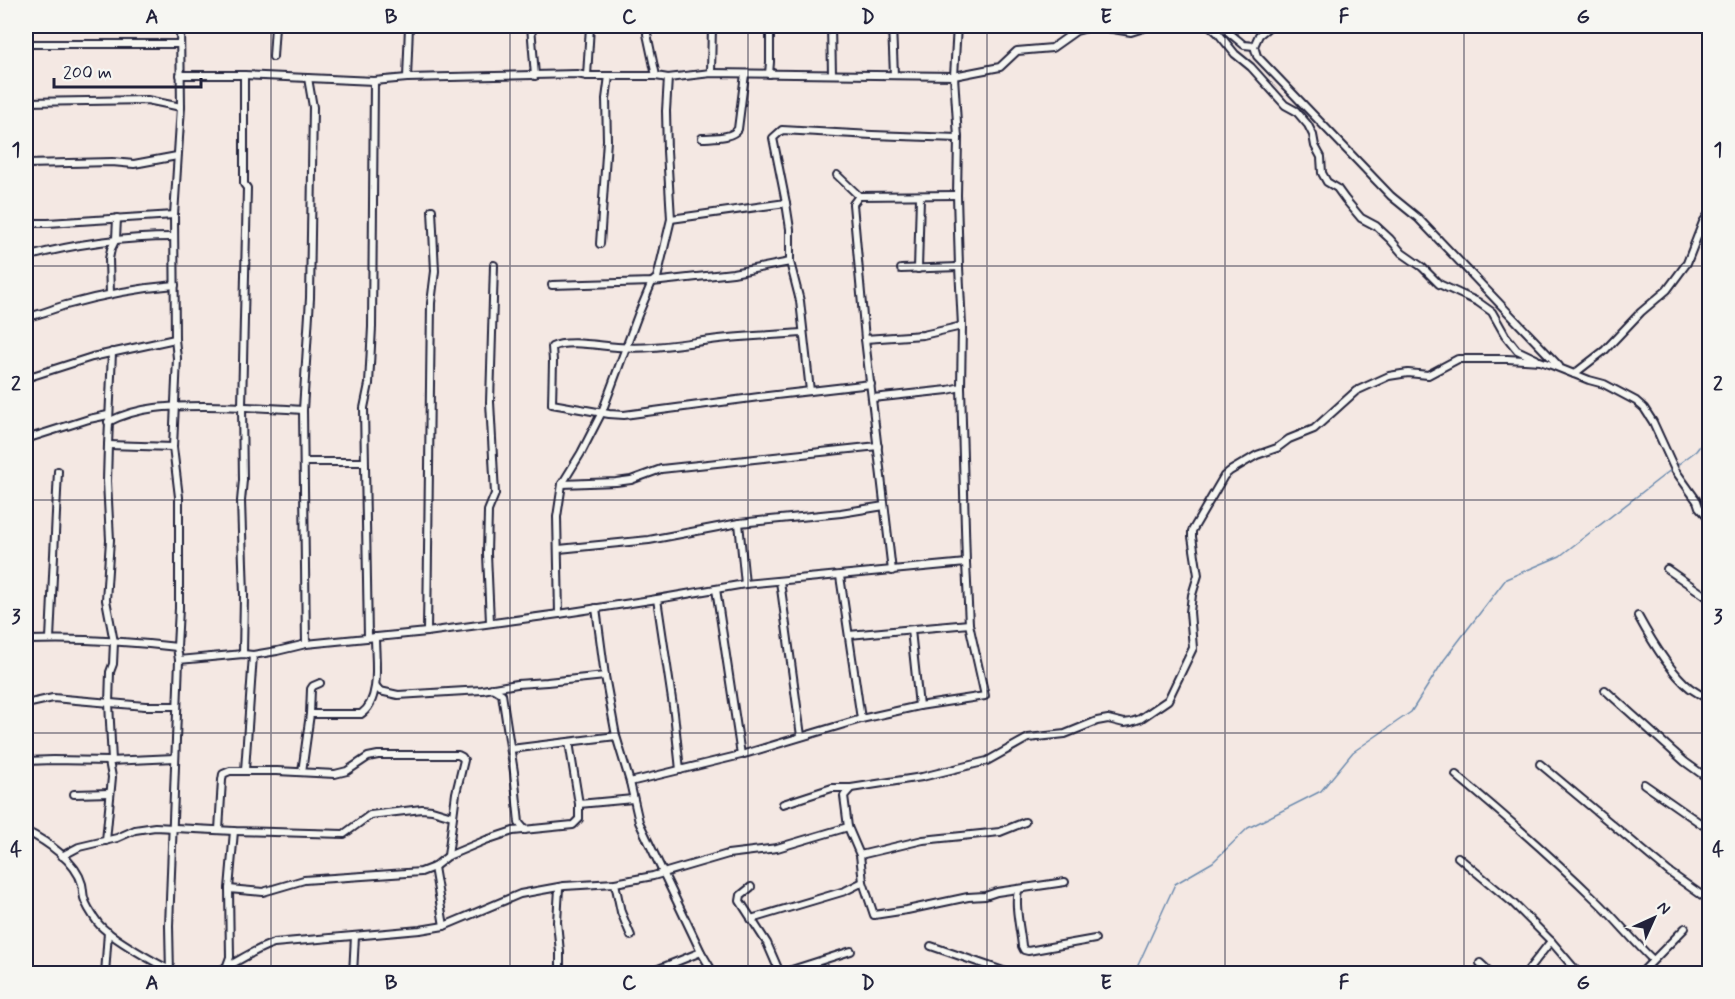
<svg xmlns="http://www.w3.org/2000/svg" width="1735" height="999" font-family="Mynerve,sans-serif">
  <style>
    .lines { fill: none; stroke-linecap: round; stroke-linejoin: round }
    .stream { stroke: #6e8caf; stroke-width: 1.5 }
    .street-casing { stroke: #22223b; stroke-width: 10 }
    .street { stroke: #f6f6f2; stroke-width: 6 }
    .grid { fill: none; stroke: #22223b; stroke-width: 1.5; stroke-opacity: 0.55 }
    .neatline { fill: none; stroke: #22223b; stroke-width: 2 }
    .grid-label { font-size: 20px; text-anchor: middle; font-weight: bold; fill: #22223b }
  </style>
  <rect width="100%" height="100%" fill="#f4e8e3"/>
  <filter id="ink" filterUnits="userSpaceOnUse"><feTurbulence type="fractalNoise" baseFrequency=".0167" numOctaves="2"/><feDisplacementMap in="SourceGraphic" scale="12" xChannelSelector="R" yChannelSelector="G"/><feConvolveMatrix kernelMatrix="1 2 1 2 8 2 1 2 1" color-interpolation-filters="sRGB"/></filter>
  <g filter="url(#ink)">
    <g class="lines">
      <!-- stream -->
      <g class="stream">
        <polyline points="1676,466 1696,451 1710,433"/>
        <polyline points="1134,974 1175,884 1213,862 1248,828 1321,791 1353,752 1411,712 1444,660 1506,579 1560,556 1672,469"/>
      </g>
      <!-- street casing -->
      <g class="street-casing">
        <g id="street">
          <polyline points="531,26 535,76"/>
          <polyline points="649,26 647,34 656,76"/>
          <polyline points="831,26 832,74"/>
          <polyline points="892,26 894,75"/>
          <polyline points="1210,26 1218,33 1235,54 1251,67 1285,105 1296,111 1308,125 1313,135 1315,146 1321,157 1322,173 1327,182 1337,188 1345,199 1361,218 1376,226 1390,239 1402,253 1422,267 1439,284 1478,302 1492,312 1505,335 1517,350 1536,359"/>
          <polyline points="1221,26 1244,45 1254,46"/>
          <polyline points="1270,26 1259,35 1254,46 1257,56 1391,196 1418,218 1559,366"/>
          <polyline points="26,44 179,44"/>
          <polyline points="273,57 275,26"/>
          <polyline points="711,73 712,26"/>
          <polyline points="769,74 770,62 770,26"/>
          <polyline points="180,75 244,75 374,81 407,78 577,74 587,76 656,76 668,78 711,73 954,76 1000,67 1017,51 1052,48 1076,31 1095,26 1131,32 1150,26"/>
          <polyline points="587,76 590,26"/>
          <polyline points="407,78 409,26"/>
          <polyline points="26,102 147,100 181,107"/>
          <path d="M 702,138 C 713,137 731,139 738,129 L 745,74"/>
          <polyline points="26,164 112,162 134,164 177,156"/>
          <polyline points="837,175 859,196"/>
          <polyline points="671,219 786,203"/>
          <polyline points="26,223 48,223 174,215"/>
          <polyline points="600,244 607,140 606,99 609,76"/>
          <path d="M 26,257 C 74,244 124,237 174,237"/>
          <polyline points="901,269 959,267"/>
          <polyline points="918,269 920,197"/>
          <polyline points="552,285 652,282 733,273 790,262"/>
          <polyline points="110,294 109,259 111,249 116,239 117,218"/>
          <path d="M 26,317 C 40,315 52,309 66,305 C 102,295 138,288 175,285"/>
          <path d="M 803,333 C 775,335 747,336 719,339 C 685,343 651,350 617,347 C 600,346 567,339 552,347 L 553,361 L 552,404 L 609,414 L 624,415 L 759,397 L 871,384"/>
          <polyline points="865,339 923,335 962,326"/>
          <polyline points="1574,374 1605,350 1641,312 1667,290 1687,263 1703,222 1710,212"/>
          <polyline points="26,378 92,357 175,339"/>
          <polyline points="810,391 800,301 790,262 790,229 786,203 773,138 782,130 872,135 958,138"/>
          <polyline points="873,398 948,390 961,387"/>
          <path d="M 108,422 C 139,406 171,406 204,406 C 237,406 270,408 303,410"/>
          <polyline points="26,439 89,419 108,415"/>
          <polyline points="108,445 173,447"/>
          <polyline points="304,462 364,462"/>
          <polyline points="562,484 616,482 631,480 661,469 878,446"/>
          <polyline points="739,523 745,584"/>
          <polyline points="559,549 649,540 739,523 841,513 884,506"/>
          <polyline points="1667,569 1710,599"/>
          <polyline points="892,571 865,339 853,204 859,196 957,195"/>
          <polyline points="840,576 861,719"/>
          <polyline points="780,581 801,736"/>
          <polyline points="716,589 741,755"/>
          <polyline points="657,599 674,713 680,770"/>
          <polyline points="596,608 605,676 616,736 630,782 639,822 701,952 714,974"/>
          <polyline points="559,614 557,517 562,484 581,453 602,412 638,315 652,282 657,278 671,219 667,151 666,111 668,78"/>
          <path d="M 1638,616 C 1650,638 1670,672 1690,688 C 1696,692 1703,696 1710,701"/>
          <polyline points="490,622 487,554 488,511 495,494 490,402 494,265"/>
          <polyline points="911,630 919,706"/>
          <polyline points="427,632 431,303 435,271 432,210"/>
          <polyline points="849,635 969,624"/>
          <polyline points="368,637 364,408 369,384 372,327 374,81"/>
          <polyline points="50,639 58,471"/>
          <path d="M 26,640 C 76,638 127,641 177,647"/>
          <polyline points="306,644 303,410 310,298 313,107 308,78"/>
          <polyline points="243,654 244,595 241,501 243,480 242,406 247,188 244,184 244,75"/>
          <polyline points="179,660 243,654 253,655 277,651 306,644 427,632 559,614 657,599 745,584 966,563"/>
          <polyline points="376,686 380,691 398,695 482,690 517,684 547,682 605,676"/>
          <polyline points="492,688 502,694 514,772 519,823 525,830"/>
          <polyline points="1605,690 1685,762 1710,780"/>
          <polyline points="26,704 53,698 145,706 176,706"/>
          <path d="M 310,714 L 361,714 C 382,700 375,659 375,637"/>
          <polyline points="511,749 616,736"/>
          <polyline points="26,761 53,760 109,761 175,758"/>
          <polyline points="112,761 109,703 110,672 113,664 114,642 106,600 110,540 107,481 108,445 112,352"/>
          <polyline points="1540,764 1669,872 1710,901"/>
          <polyline points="245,770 253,655"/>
          <polyline points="302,772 310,714 311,689 313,686 320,683"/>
          <path d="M 1456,775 C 1504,815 1551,856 1596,900 C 1616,919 1633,941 1653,960"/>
          <polyline points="630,782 741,755 861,719 919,706 985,696 969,624 966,563 961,387 962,326 959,267 957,195 958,138 954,76 957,26"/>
          <polyline points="1644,784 1710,830"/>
          <polyline points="74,794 110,793"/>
          <polyline points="579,804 633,799"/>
          <polyline points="783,804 832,788 851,788"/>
          <polyline points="848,827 860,855 863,882 874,915 907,910 968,897 985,896 997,892 1065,882"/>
          <polyline points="219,830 222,780 223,774 230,771 277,771 335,774 347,771 368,757 378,755 458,755 462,757 464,760 456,793 448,856"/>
          <path d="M 26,831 C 46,841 76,861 82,884 C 83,889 83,894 84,898 C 86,906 93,916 98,923 C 108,936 164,969 181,974"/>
          <polyline points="106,841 112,777 109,761"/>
          <polyline points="860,855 923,840 1000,832 1025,822"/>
          <polyline points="62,856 79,847 117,838 135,830 155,827 234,831 344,834 370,815 422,809 432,810 452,816"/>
          <polyline points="1458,857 1513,903 1551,941 1579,974"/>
          <polyline points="434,867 444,926"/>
          <polyline points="615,883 621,912 631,936"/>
          <polyline points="751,887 741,895 740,901 767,943 780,973"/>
          <polyline points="559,888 557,922 560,952 560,974"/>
          <polyline points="229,889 263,892 304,880 421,872 434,867 448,856 486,840 513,831 573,825 579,819 579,804 569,742"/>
          <path d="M 1019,889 C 1013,900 1021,933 1022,946 L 1024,950 L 1028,951 L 1095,939"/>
          <polyline points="751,919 845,891 863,882"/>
          <polyline points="931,946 1012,974"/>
          <polyline points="1480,963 1492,974"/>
          <polyline points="26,969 26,974"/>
          <polyline points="105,974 108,932"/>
          <polyline points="170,974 169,926 179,660 177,647 179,608 179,497 173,447 177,358 175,339 174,215 181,107 180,26"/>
          <path d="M 212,974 C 234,965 252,950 274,943 L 420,930 L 444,926 L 520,894 L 564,886 L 615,883 L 653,876 L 728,854 L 777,848 L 848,827 L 844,796 L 851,788 L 922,777 L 987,761 L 1028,738 L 1065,734 L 1097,721 L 1108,719 L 1124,723 L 1131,722 L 1140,719 L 1168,700 L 1193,648 L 1190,612 L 1192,595 L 1198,575 L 1192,537 L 1192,531 L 1224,476 L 1230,471 L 1257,455 L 1277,448 L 1289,439 L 1314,429 L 1356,391 L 1389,376 L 1408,373 L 1428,375 L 1458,359 L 1507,359 L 1540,361 L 1554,366 L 1589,380 L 1604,384 L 1636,401 L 1644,408 L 1653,422 L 1675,470 L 1697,501 L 1699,507 L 1710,519"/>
          <polyline points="227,974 226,968 230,957 229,889 234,831"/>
          <polyline points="353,974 355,936"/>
          <polyline points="646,974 701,952"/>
          <polyline points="779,974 851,951"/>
          <polyline points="1525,974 1551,941"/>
          <polyline points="1640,974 1685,928"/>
        </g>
      </g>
      <!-- street -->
      <use href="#street" class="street"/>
    </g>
  </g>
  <!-- grid -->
  <path class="grid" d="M 271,26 L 271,974M 510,26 L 510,974M 748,26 L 748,974M 987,26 L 987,974M 1225,26 L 1225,974M 1464,26 L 1464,974M 26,266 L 1710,266M 26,500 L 1710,500M 26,733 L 1710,733"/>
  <!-- margin -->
  <rect width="1735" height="999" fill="none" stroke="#f6f6f2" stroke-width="66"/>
  <!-- north arrow -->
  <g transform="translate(1654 918) rotate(45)" stroke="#f6f6f2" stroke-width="4.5" paint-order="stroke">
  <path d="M0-4.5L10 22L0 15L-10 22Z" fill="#22223b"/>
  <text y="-9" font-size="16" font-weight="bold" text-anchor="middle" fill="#22223b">N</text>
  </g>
  <!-- scale -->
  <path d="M54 78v9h147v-9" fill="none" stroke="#22223b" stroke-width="3"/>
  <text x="63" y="78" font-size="18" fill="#22223b" stroke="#f6f6f2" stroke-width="4.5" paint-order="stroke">200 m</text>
  <rect x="33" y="33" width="1669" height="933" class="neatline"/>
  <g class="grid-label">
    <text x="152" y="23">A</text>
    <text x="391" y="23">B</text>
    <text x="629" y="23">C</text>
    <text x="868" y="23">D</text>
    <text x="1106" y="23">E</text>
    <text x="1344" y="23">F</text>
    <text x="1583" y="23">G</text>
    <text x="16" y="156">1</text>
    <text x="1718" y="156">1</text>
    <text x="16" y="390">2</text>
    <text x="1718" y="390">2</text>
    <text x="16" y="623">3</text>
    <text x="1718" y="623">3</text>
    <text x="16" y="856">4</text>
    <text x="1718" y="856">4</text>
    <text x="152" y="989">A</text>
    <text x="391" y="989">B</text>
    <text x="629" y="989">C</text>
    <text x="868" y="989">D</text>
    <text x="1106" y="989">E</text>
    <text x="1344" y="989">F</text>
    <text x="1583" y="989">G</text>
  </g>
</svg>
